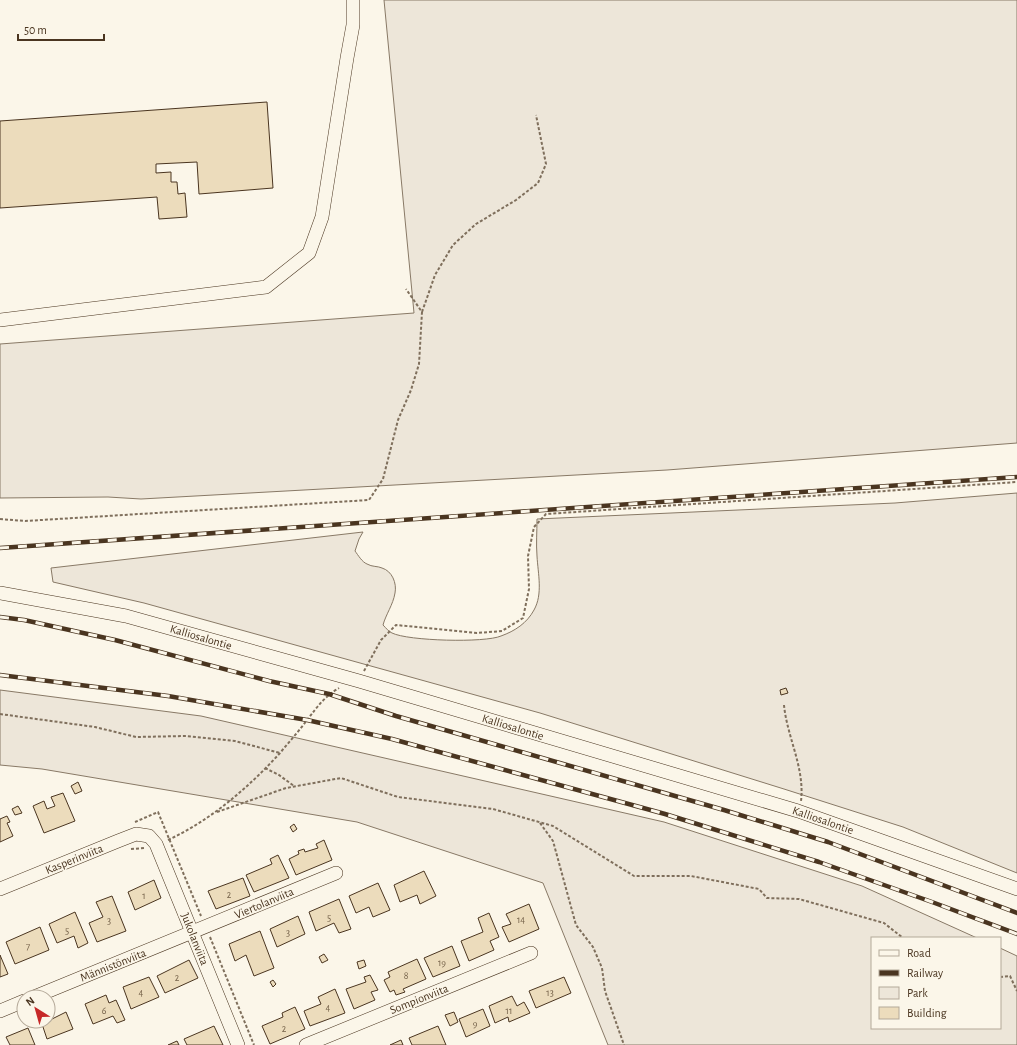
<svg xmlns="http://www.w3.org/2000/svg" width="1017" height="1045" font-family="'Alegreya Sans',sans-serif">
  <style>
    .green { fill: #ede6d9; stroke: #887966 }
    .building { fill: #ecdcbc; stroke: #4a3520 }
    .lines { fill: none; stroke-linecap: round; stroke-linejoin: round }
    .minor-casing { stroke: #4a3520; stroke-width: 14 }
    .path { stroke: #7f6f5c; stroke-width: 2; stroke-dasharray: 3 2; stroke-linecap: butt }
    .minor { stroke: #fbf6e9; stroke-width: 13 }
    .rail-casing { stroke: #4a3520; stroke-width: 4.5 }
    .rail { stroke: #fbf6e9; stroke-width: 3; stroke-dasharray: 9; stroke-linecap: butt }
    .labels { text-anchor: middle; stroke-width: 3; stroke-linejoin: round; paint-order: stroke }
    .number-label { font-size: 10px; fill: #725f47 }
    .street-label { font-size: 12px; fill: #4a3520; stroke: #fbf6e9 }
  </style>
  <rect width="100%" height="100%" fill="#fbf6e9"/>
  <!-- green -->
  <g class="green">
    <polygon points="384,0 1017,0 1017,443 667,470 141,499 108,497 0,498 0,344 414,313"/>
    <path d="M 1017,493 L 1017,873 L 903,827 L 784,789 L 540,713 L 144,603 L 53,582 L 51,568 L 363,532 L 359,539 L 355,551 C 358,555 362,562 367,564 C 372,567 378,566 382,568 C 392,571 397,583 395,593 C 393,605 386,614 383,625 C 386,628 389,632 392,633 C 408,641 485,643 501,636 C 515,631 527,623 534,610 C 543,594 538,574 537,556 C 536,544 537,532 537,519 L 895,503 Z"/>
    <polygon points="0,690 201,716 664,822 862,886 977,938 872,938 872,1028 1000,1028 1000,948 1017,956 1017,1045 608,1045 543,883 357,822 42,769 0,765"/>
  </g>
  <!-- building -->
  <g class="building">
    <polygon points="267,102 273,188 199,194 197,162 156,164 156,173 171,172 171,182 177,182 178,194 185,193 187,217 159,219 157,197 0,208 0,121"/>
    <polygon points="786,688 788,693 781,695 780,690"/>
    <polygon points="78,782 82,791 75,794 71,786"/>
    <polygon points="63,793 75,821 44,833 33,806 44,801 47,809 55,806 51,797"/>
    <polygon points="18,806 22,813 15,815 12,809"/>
    <polygon points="7,816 10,822 7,823 13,836 0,842 0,819"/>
    <polygon points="294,824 297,829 293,832 290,827"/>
    <polygon points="324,840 332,860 296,875 289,859 299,854 298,851 304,849 305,852 318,848 316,844"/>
    <polygon points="278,855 289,878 254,892 246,875 272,864 270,859"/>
    <polygon points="424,871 436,896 420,904 417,895 400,902 394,885"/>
    <polygon points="243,878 250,896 216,909 208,891"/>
    <polygon points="154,880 161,898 135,910 128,892"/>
    <polygon points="378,883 390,910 373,917 369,907 356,913 349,896"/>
    <polygon points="112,896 126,931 97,942 89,923 103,917 96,902"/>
    <polygon points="339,899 351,929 339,933 334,923 316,931 309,912"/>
    <polygon points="529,904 539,929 509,942 502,927 511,924 506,914"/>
    <polygon points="75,912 88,943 78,948 74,936 57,943 49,924"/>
    <polygon points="489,913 499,937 490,941 494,950 469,961 461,941 483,932 478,918"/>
    <polygon points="298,916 305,934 277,947 270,929"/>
    <polygon points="40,927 49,950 15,964 6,942"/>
    <polygon points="260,931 274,968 254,976 246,955 235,961 229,944"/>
    <polygon points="452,946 460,966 433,977 424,958"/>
    <polygon points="324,954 328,960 322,963 319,957"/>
    <polygon points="0,955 8,974 0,977"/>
    <polygon points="417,959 426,979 403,989 405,992 396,995 394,990 390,992 384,980 390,977 388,972"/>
    <polygon points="189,960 198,978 165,993 157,976"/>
    <polygon points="364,960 366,966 359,969 357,962"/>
    <polygon points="370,975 378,990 371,992 375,1000 354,1009 346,989 366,982 364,977"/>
    <polygon points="149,977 159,997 131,1009 123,987"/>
    <polygon points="564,977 571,993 536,1008 529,991"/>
    <polygon points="273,980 276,984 273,987 270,982"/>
    <polygon points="335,989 345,1013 310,1026 304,1011 321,1004 318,997"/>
    <polygon points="106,995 109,1003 116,1000 125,1020 117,1023 113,1016 93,1024 85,1004"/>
    <polygon points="512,996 517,1006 524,1002 530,1013 509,1022 508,1017 495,1023 489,1006"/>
    <polygon points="295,1007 305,1029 270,1044 262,1026 283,1017 282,1013"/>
    <polygon points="483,1009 490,1026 466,1037 459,1019"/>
    <polygon points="66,1012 73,1029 47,1039 42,1024"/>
    <polygon points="454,1012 458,1022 450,1026 445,1015"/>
    <polygon points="214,1026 223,1045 187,1045 184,1039"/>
    <polygon points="438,1026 446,1045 412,1045 409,1038"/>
    <polygon points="28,1028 35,1045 10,1045 6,1037"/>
    <polygon points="401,1040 403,1045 390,1045"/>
    <polygon points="177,1041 179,1045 168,1045"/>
  </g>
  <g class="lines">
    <!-- minor casing -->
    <g class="minor-casing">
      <g id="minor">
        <polyline points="0,320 266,287 309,253 322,217 347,58 353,25 353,0"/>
        <polyline points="0,593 126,616 359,681 798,811 1017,889"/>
        <polyline points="0,889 118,841 136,834 149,836 156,844 238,1045"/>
        <polyline points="34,997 336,873"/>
        <polyline points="0,1011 24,1001"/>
        <polyline points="306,1045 531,953"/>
      </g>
    </g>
    <!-- path -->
    <g class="path">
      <polyline points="422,312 435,275 453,245 476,224 516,200 538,183 546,164 536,115"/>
      <polyline points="0,519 25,521 369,500 383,479 398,420 411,390 419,364 422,312 406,289"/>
      <polyline points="364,671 381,640 396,625 477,633 502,631 523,618 529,589 528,556 534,527 546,514 1017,482"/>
      <path d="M 784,705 C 787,737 805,768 801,801"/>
      <polyline points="0,714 95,727 136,737 186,736 235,741 280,753"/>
      <polyline points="265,768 279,775 294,786"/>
      <polyline points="217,812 286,788 341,778 398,797 493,809 553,826 634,876 691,876 759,889 767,898 799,899 884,923 903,938"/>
      <polyline points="135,822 158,812 201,916"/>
      <polyline points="540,823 553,841 576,925 593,947 602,968 605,991 624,1045"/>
      <path d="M 168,840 C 211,820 248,788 280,753 C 289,742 299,731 307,720 C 318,706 324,697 339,688"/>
      <polyline points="131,849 145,848"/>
      <polyline points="210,937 254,1045"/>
      <polyline points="1000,977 1010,976 1017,991"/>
    </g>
    <!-- minor -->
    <use href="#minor" class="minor"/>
    <!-- rail casing -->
    <g class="rail-casing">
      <g id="rail">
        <polyline points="0,548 1017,477"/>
        <polyline points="0,617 24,620 115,640 269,681 329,694 396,716 724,810 828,842 1017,913"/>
        <polyline points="0,675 168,696 307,720 392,739 665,814 819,862 932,902 1017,934"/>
      </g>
    </g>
    <!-- rail -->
    <use href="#rail" class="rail"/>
  </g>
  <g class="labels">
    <!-- number labels -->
    <g class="number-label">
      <text x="229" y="898">2</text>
      <text x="144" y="899">1</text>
      <text x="329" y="921">5</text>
      <text x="521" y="923">14</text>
      <text x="109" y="924">3</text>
      <text x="67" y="934">5</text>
      <text x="288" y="936">3</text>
      <text x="28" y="950">7</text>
      <text x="442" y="966">19</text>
      <text x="406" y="979">8</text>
      <text x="177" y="981">2</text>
      <text x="141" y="996">4</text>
      <text x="550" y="996">13</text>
      <text x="328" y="1011">4</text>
      <text x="104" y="1014">6</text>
      <text x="509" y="1014">11</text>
      <text x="475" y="1027">9</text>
      <text x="284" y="1032">2</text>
    </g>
    <!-- street labels -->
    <g class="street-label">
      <text transform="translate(201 637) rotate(16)" y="4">Kalliosalontie</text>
      <text transform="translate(513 727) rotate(17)" y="4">Kalliosalontie</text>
      <text transform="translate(823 820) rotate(19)" y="4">Kalliosalontie</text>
      <text transform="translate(74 859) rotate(-22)" y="4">Kasperinviita</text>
      <text transform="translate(264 903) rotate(-23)" y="4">Viertolanviita</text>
      <text transform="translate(195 939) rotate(68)" y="4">Jukolanviita</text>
      <text transform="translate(113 965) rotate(-22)" y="4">Männistönviita</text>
      <text transform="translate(419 999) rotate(-22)" y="4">Sompionviita</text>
    </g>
  </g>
  <!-- legend -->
  <rect x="871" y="937" width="130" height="92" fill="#fbf6e9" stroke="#b4a999"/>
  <rect x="879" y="950" width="20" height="6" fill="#fbf6e9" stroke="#b4a999"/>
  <text x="907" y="957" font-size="12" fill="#4a3520">Road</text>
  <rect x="879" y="970" width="20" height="6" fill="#4a3520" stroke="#b4a999"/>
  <text x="907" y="977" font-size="12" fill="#4a3520">Railway</text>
  <rect x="879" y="987" width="20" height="12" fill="#ede6d9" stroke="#b4a999"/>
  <text x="907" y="997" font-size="12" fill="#4a3520">Park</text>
  <rect x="879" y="1007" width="20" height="12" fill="#ecdcbc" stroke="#b4a999"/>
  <text x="907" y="1017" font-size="12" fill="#4a3520">Building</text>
  <!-- north arrow -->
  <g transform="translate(36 1009) rotate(323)"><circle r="19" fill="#fbf6e9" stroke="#b4a999"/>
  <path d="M0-3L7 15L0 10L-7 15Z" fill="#c62828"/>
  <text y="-6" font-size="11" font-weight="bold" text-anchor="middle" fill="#4a3520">N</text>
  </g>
  <!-- scale -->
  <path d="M18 34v6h86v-6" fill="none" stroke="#4a3520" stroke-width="2"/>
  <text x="24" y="34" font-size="12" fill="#4a3520" stroke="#fbf6e9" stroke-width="3" paint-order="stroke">50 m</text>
</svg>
